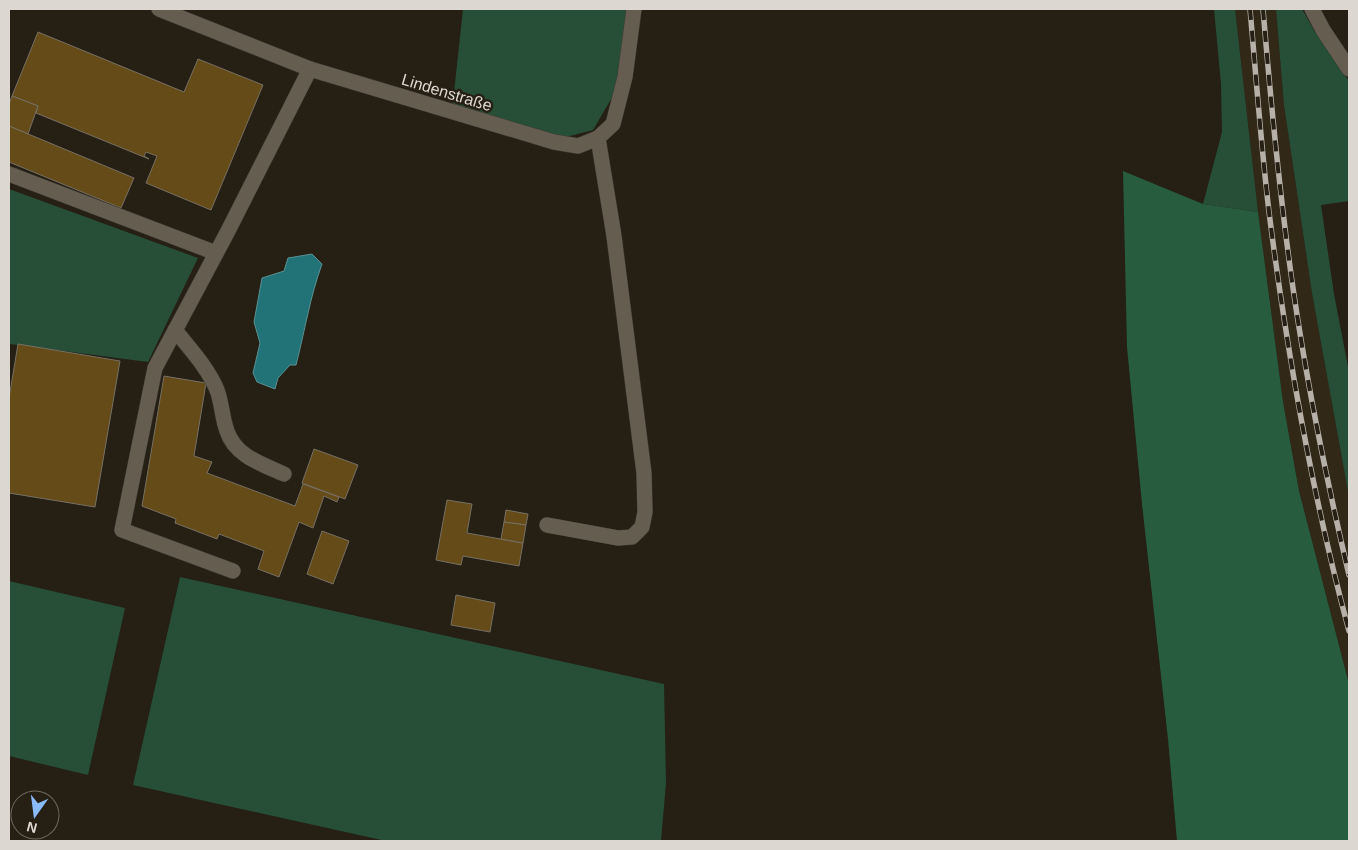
<svg xmlns="http://www.w3.org/2000/svg" width="1358" height="850" font-family="Helvetica,sans-serif">
  <style>
    .built { fill: #312818 }
    .green { fill: #274f38 }
    .forest { fill: #275c3f }
    .water { fill: #227377; stroke: #5a9192 }
    .building { fill: #644b18; stroke: #777063 }
    .lines { fill: none; stroke-linecap: round; stroke-linejoin: round }
    .minor-casing { stroke: #3f3b34; stroke-width: 16 }
    .minor { stroke: #645d50; stroke-width: 15 }
    .rail-casing { stroke: #b5b1a9; stroke-width: 5.5 }
    .rail { stroke: #251f14; stroke-width: 4; stroke-dasharray: 11; stroke-linecap: butt }
    .labels { text-anchor: middle; stroke-width: 5; stroke-linejoin: round; paint-order: stroke }
    .street-label { font-size: 16px; fill: #dcd8d1; stroke: #251f14 }
  </style>
  <rect width="100%" height="100%" fill="#251f14"/>
  <!-- built -->
  <polygon class="built" points="1235,9 1276,9 1284,105 1312,293 1349,497 1349,684 1299,491 1283,402 1258,212"/>
  <!-- green -->
  <g class="green">
    <polygon points="463,9 633,9 624,77 593,130 562,138 452,111"/>
    <polygon points="1214,9 1235,9 1258,212 1203,204 1222,132 1221,84"/>
    <polygon points="1276,9 1302,9 1315,32 1349,81 1349,201 1321,205 1334,294 1349,372 1349,497 1312,293 1284,105"/>
    <polygon points="9,189 198,258 148,362 10,344 9,346"/>
    <polygon points="180,577 664,684 666,783 661,841 386,841 133,785"/>
    <polygon points="9,581 125,608 88,775 9,756"/>
  </g>
  <!-- forest -->
  <polygon class="forest" points="1123,171 1203,204 1258,212 1283,402 1299,491 1349,684 1349,841 1177,841 1168,739 1142,504 1127,347"/>
  <!-- water -->
  <path class="water" d="M 312,254 L 322,264 C 310,297 305,330 296,365 L 290,365 L 278,378 L 275,389 L 257,382 L 253,373 L 260,343 L 254,322 L 262,278 L 284,271 L 288,258 Z"/>
  <!-- building -->
  <g class="building">
    <polygon points="38,32 184,92 198,59 263,85 211,210 146,183 157,156 146,152 144,156 149,159 36,113 38,106 12,96"/>
    <polygon points="12,96 38,106 28,134 9,126 9,104"/>
    <polygon points="9,126 134,178 121,208 9,162"/>
    <polygon points="18,344 120,361 95,507 9,493 9,398"/>
    <polygon points="164,376 206,383 194,456 212,462 207,473 295,506 303,484 339,497 337,502 324,496 313,528 299,522 279,577 258,569 264,551 219,534 217,539 175,523 176,519 142,506"/>
    <polygon points="314,449 358,465 345,499 302,483"/>
    <polygon points="447,500 472,504 467,533 523,543 519,566 463,556 461,565 436,560"/>
    <polygon points="506,510 528,514 526,525 504,522"/>
    <polygon points="504,522 526,525 523,543 501,539"/>
    <polygon points="322,531 349,541 333,584 307,574"/>
    <polygon points="456,595 495,603 490,632 451,625"/>
  </g>
  <g class="lines">
    <!-- minor casing -->
    <g class="minor-casing">
      <g id="minor">
        <polyline points="159,9 310,69 554,142 578,146 598,138 613,124 625,77 634,9"/>
        <polyline points="1312,9 1323,30 1349,69"/>
        <polyline points="9,174 216,253"/>
        <path d="M 175,330 C 190,349 208,368 217,390 C 222,403 222,418 227,431 C 235,456 262,464 284,474"/>
        <polyline points="547,525 618,538 632,537 642,527 645,512 644,473 614,236 598,138"/>
        <polyline points="233,571 122,530 155,368 228,231 310,69"/>
      </g>
    </g>
    <!-- minor -->
    <use href="#minor" class="minor"/>
    <!-- rail casing -->
    <g class="rail-casing">
      <g id="rail">
        <path d="M 1250,9 C 1256,76 1261,145 1269,212 C 1287,353 1312,494 1349,631"/>
        <path d="M 1263,9 C 1271,105 1280,200 1294,295 C 1308,389 1327,482 1349,575"/>
      </g>
    </g>
    <!-- rail -->
    <use href="#rail" class="rail"/>
  </g>
  <g class="labels">
    <!-- street labels -->
    <g class="street-label">
      <text transform="translate(447 92) rotate(17)" y="6">Lindenstraße</text>
    </g>
  </g>
  <!-- border -->
  <rect width="1358" height="850" fill="none" stroke="#dcd8d1" stroke-width="20"/>
  <!-- north arrow -->
  <g transform="translate(35 815) rotate(194)"><circle r="24" fill="#251f14" stroke="#6e6960"/>
  <path d="M0-4L9 19L0 12L-9 19Z" fill="#89bafc"/>
  <text y="-8" font-size="14" font-weight="bold" text-anchor="middle" fill="#dcd8d1">N</text>
  </g>
</svg>
